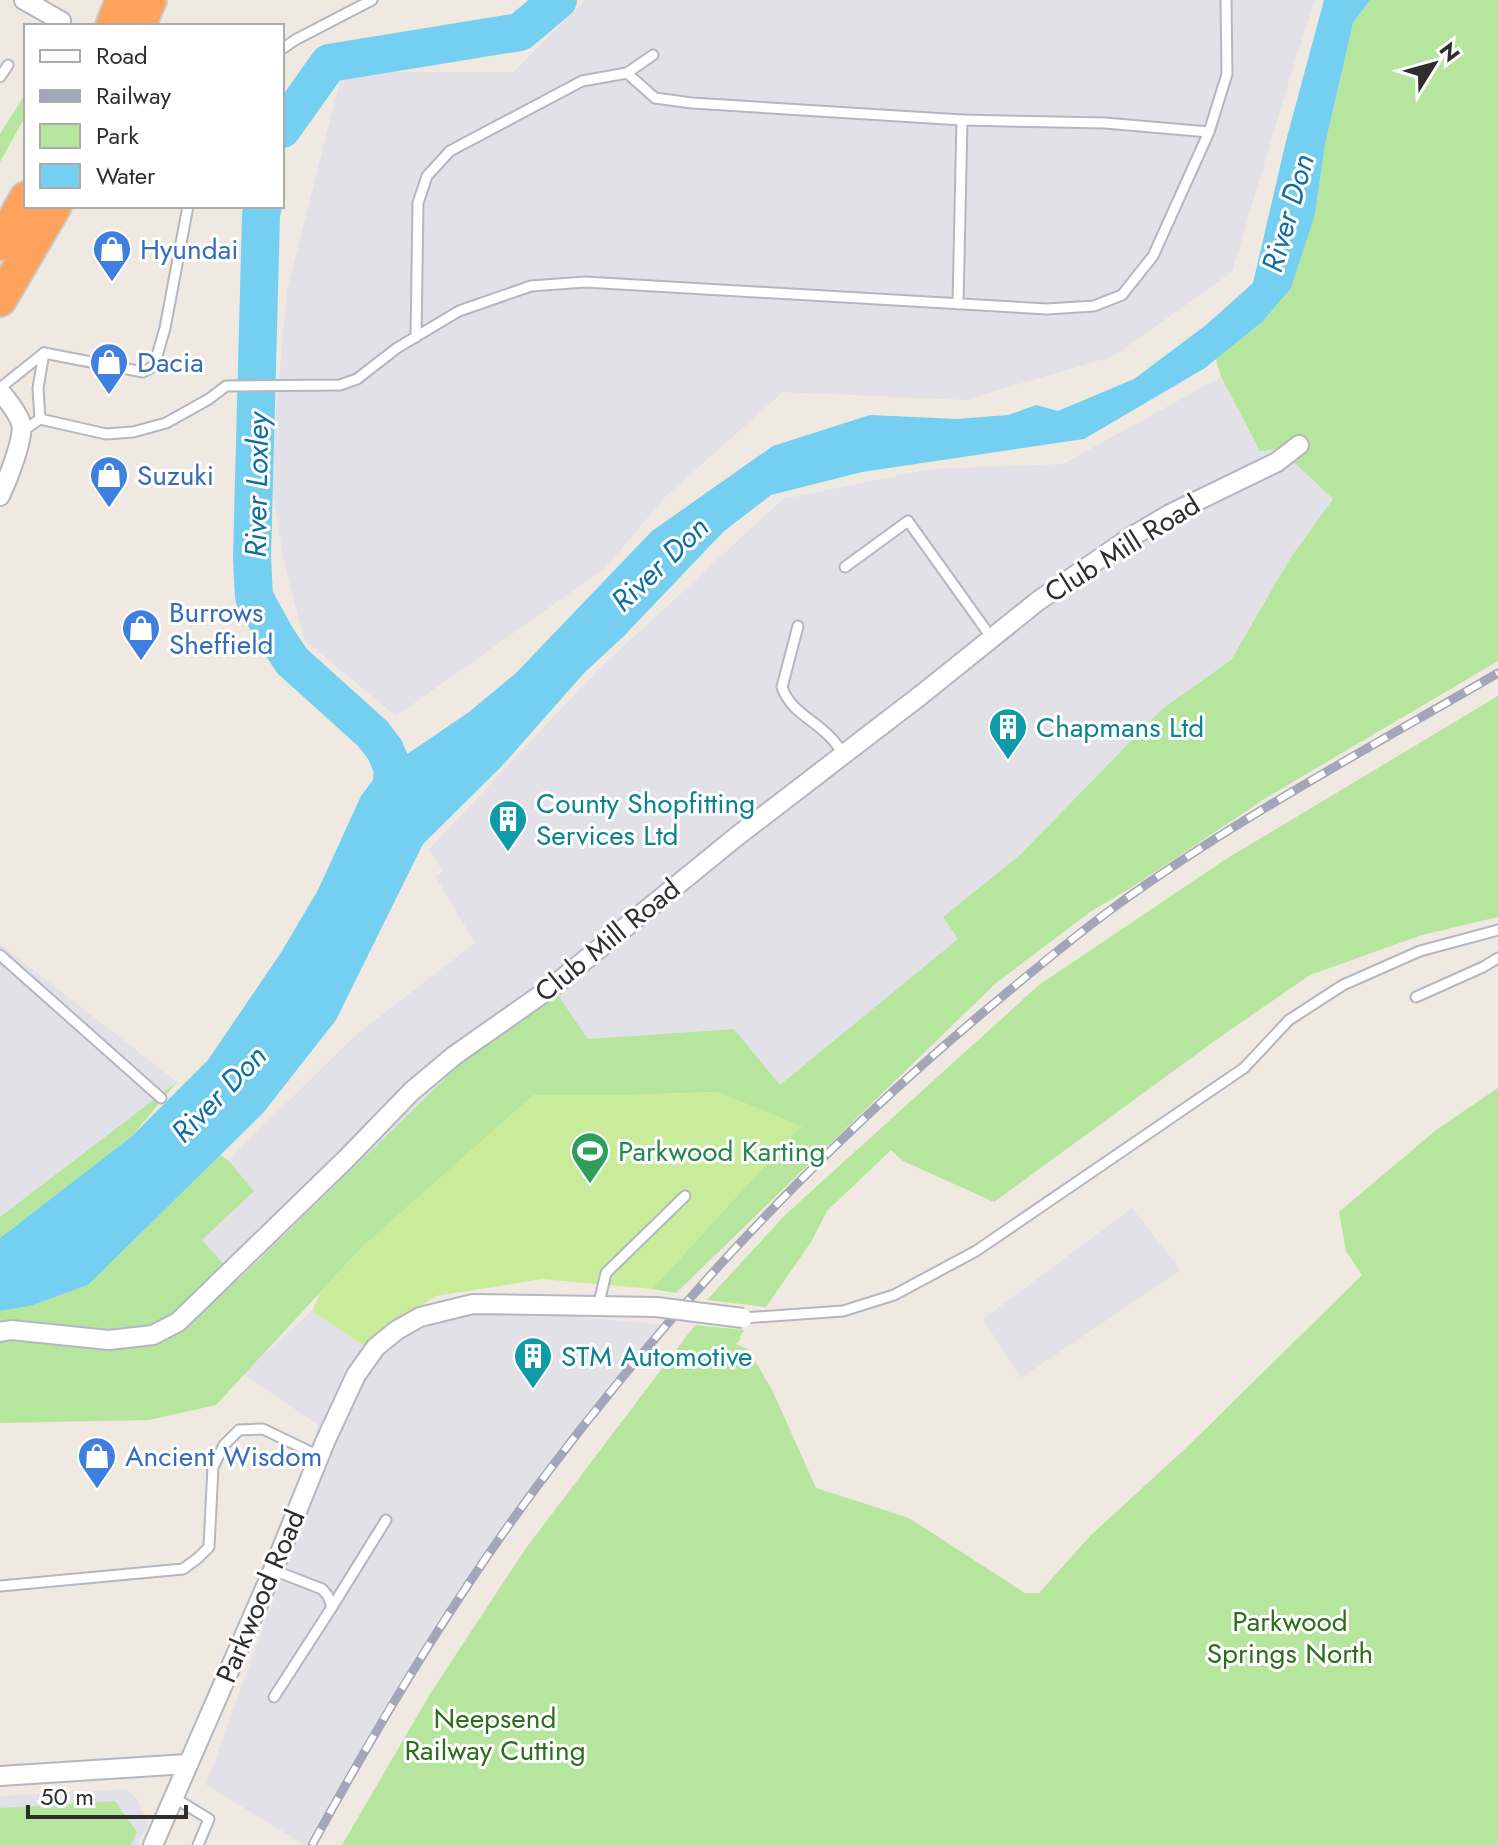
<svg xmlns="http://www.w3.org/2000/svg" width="1498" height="1845" font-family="Jost,sans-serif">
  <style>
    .industrial { fill: #e3e1e8 }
    .green { fill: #b6e59e }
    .pitch { fill: #c9ec9a }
    .water { fill: #75cff0 }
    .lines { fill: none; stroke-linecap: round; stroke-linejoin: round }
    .river { stroke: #75cff0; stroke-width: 38 }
    .lane-casing { stroke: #b4b7c1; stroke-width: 13 }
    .street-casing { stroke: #b4b7c1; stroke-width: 22 }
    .highway-casing { stroke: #c9c9c9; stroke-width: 36 }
    .lane { stroke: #fff; stroke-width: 9 }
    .street { stroke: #fff; stroke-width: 18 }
    .highway { stroke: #ffa35c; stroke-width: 32 }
    .rail-casing { stroke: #a3a6b8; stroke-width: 9 }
    .rail { stroke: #fff; stroke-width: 6; stroke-dasharray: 18; stroke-linecap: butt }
    .street-bridge-casing { stroke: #b4b7c1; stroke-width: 22; stroke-linecap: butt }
    .street-bridge { stroke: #fff; stroke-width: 18 }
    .labels { text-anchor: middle; stroke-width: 6; stroke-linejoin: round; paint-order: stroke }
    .shop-label { font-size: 28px; fill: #366cbe; stroke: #fff; text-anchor: start }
    .street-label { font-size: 28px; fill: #2e2e2e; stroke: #fff }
    .culture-label { font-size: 28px; fill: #0d838f; stroke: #fff; text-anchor: start }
    .leisure-label { font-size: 28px; fill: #27864d; stroke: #fff; text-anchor: start }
    .park-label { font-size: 28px; fill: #2c6e1b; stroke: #fff }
    .water-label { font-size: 30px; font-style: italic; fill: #0d6fa3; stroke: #fff }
  </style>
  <rect width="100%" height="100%" fill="#efe9e1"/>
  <!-- industrial -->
  <g class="industrial">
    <polygon points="586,0 1315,0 1291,74 1232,272 1114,356 965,400 783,392 665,497 605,568 396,716 304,640 285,566 270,479 287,291 342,72 513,72"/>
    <polygon points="1221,377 1259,450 1280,449 1333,499 1291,557 1231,660 1162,709 1021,854 943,917 959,939 780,1085 734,1029 588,1039 464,1060 238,1280 201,1240 254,1191 228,1160 356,1035 475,943 435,876 443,872 429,849 596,672 783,499 931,469 1063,464"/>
    <polygon points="0,944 177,1082 0,1217"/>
    <polygon points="1132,1208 1181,1270 1021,1378 983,1319"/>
    <polygon points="312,1311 363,1345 446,1317 525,1312 666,1325 495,1546 375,1732 305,1845 206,1785 287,1562 318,1425 243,1374"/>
    <polygon points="125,1789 137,1799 148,1824 137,1845 0,1845 0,1796"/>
  </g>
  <!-- green -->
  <g class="green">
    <polygon points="1370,0 1498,0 1498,661 1269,796 1129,889 1090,912 996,983 676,1293 652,1289 801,1126 717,1092 629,1095 365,1244 216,1405 149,1420 0,1423 0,1311 30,1306 88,1285 220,1155 228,1160 254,1191 202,1240 238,1280 464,1060 557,994 588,1039 734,1029 780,1085 958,939 943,917 1021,854 1162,709 1231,660 1291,557 1333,499 1280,449 1260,451 1221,377 1216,359 1262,322 1315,214 1325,145 1353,23"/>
    <polygon points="26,93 26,115 0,162 0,134"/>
    <polygon points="1498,696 1498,917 1422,935 1310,975 1220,1037 994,1202 903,1161 891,1150 827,1211 811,1242 766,1307 707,1300 785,1215 1039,985 1226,859"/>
    <polygon points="177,1082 131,1137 0,1238 0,1217"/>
    <polygon points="1498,1088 1498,1845 342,1845 430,1694 526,1548 695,1325 744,1330 739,1338 741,1339 736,1344 749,1350 773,1392 816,1488 909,1518 1025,1593 1039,1593 1090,1536 1186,1448 1362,1275 1346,1251 1339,1212 1436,1130"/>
    <polygon points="115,1801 137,1832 131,1845 0,1845 0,1808"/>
  </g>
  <!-- pitch -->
  <polygon class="pitch" points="717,1092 802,1126 652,1289 542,1279 436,1296 363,1345 312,1311 321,1292 365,1244 533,1095 629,1095"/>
  <!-- water -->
  <polygon class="water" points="1324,0 1370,0 1353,23 1325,145 1315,214 1291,288 1262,322 1205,368 1084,439 862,472 771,495 723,532 623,637 585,672 502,766 423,844 336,1020 263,1113 88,1285 30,1306 0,1311 0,1238 131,1137 208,1060 282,951 318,890 361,796 373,780 374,762 393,744 403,757 469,712 516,673 652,531 773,446 870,415 957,419 1008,415 1036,405 1058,411 1134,379 1206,325 1253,283 1286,141"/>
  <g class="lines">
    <!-- river -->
    <g class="river">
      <polyline points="282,129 329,63 520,32 558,0"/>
      <polyline points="263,206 261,215 252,557 254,597 276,637 292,661 373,734 385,750 405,796"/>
    </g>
    <!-- lane casing -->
    <g class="lane-casing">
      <g id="lane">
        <polyline points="282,49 295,40 372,0"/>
        <polyline points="627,73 655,98 692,103 962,120"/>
        <polyline points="0,77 8,65"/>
        <polyline points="958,304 962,120 1105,123 1209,132"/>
        <polyline points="416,337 418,203 427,176 450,151 582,81 627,73 653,55"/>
        <polyline points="44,353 143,372 154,366 165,328 188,206"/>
        <polyline points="0,388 44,353"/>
        <polyline points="40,419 38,388 44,353"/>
        <polyline points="21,432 40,419 106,434 133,432 166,423 209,399 226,386 340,385 357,379 397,348 459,311 531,286 585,282 1047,309 1094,306 1122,295 1153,256 1209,132 1227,74 1226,0"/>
        <polyline points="845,567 908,521 991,637"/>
        <path d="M 798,626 L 782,687 C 789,709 810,718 826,733 C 833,739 838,746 843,753"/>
        <polyline points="0,955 161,1098"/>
        <polyline points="1416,997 1483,967 1498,958"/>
        <polyline points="598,1307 606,1273 685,1196"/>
        <polyline points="743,1318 843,1311 894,1295 976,1251 1244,1068 1289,1020 1343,985 1420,951 1498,930"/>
        <polyline points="273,1570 322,1589 328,1596 332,1607 274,1697"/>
        <polyline points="0,1586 183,1569 198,1558 209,1547 213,1467 224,1445 239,1430 263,1429 319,1456"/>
        <polyline points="332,1607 386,1520"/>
        <polyline points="173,1797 209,1819 198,1845"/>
      </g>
    </g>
    <!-- street casing -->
    <g class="street-casing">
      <g id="street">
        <polyline points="24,0 61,21"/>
        <path d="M 0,391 C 7,400 17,411 21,423 C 25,437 7,481 0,496"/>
        <polyline points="0,1332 11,1330 109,1340 153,1335 178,1322 346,1159 412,1091 455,1055 552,987 736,837 921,695 1038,601 1131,537 1170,514 1277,462 1299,445"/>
        <polyline points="0,1776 187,1764"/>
        <polyline points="153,1845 273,1570 325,1442 356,1375 376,1347 397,1330 420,1317 473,1304 656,1307"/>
      </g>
    </g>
    <!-- highway casing -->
    <g class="highway-casing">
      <g id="highway">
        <polyline points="112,26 122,0"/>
        <polyline points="139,26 150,0"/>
        <polyline points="0,244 26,198"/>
        <polyline points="0,300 55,206"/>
      </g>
    </g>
    <!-- lane -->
    <use href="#lane" class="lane"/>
    <!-- street -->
    <use href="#street" class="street"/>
    <!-- highway -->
    <use href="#highway" class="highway"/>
    <!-- rail casing -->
    <g class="rail-casing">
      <path id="rail" d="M 312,1845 C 380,1721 453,1599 538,1485 C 667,1312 815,1154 980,1015 C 1024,978 1067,942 1113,908 C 1235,819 1368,749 1498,673"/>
    </g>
    <!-- rail -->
    <use href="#rail" class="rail"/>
    <!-- street-bridge casing -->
    <g class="street-bridge-casing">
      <polyline id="street-bridge" points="656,1307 743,1318"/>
    </g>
    <!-- street-bridge -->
    <use href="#street-bridge" class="street-bridge"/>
  </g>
  <!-- icons -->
  <defs>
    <g id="shop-pin" transform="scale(2)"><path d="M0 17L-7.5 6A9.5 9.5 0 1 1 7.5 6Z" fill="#3f7fe0" stroke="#fff"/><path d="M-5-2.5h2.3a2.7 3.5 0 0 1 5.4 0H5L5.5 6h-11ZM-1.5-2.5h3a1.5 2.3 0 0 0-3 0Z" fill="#fff"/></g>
    <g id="building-pin" transform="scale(2)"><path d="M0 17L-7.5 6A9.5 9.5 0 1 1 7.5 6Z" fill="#0f9aa8" stroke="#fff"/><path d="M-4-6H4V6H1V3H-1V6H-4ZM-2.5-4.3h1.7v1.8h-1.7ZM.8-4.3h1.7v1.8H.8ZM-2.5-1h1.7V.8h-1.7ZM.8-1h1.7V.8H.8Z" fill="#fff"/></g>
    <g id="stadium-pin" transform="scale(2)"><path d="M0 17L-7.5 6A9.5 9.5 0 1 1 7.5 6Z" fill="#2e9e5b" stroke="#fff"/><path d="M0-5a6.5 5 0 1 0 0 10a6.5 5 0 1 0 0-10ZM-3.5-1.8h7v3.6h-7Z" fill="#fff"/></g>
  </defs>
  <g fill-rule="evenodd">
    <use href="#shop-pin" x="112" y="249"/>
    <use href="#shop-pin" x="109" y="362"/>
    <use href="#shop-pin" x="109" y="475"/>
    <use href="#shop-pin" x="141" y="628"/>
    <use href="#building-pin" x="1008" y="727"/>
    <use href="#building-pin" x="508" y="819"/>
    <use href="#stadium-pin" x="590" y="1151"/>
    <use href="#building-pin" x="533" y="1356"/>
    <use href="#shop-pin" x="97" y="1456"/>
  </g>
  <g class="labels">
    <!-- shop labels -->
    <g class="shop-label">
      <text x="140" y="259">Hyundai</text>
      <text x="137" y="372">Dacia</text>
      <text x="137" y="485">Suzuki</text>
      <text x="169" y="622">Burrows<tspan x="169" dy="32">Sheffield</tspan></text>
      <text x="125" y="1466">Ancient Wisdom</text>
    </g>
    <!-- street labels -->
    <g class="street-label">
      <text transform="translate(1122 548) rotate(-32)" y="10">Club Mill Road</text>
      <text transform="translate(607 940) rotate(-39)" y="10">Club Mill Road</text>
      <text transform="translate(260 1596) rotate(-67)" y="10">Parkwood Road</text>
    </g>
    <!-- culture labels -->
    <g class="culture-label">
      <text x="1036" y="737">Chapmans Ltd</text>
      <text x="536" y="813">County Shopfitting<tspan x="536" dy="32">Services Ltd</tspan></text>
      <text x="561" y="1366">STM Automotive</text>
    </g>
    <!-- leisure labels -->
    <g class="leisure-label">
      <text x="618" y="1161">Parkwood Karting</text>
    </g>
    <!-- park labels -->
    <g class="park-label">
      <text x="1290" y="1631">Parkwood<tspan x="1290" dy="32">Springs North</tspan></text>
      <text x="495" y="1728">Neepsend<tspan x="495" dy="32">Railway Cutting</tspan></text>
    </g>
    <!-- water labels -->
    <g class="water-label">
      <text transform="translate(1288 213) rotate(-74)" y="10">River Don</text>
      <text transform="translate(257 485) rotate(-89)" y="10">River Loxley</text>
      <text transform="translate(660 564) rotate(-44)" y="10">River Don</text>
      <text transform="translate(219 1094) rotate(-46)" y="10">River Don</text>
    </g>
  </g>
  <!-- legend -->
  <rect x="24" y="24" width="260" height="184" fill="#ffffff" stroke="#ababab" stroke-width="2"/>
  <rect x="40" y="50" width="40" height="12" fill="#ffffff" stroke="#ababab" stroke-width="2"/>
  <text x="96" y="64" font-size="24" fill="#2e2e2e">Road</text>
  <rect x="40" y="90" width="40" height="12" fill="#a3a6b8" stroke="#ababab" stroke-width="2"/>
  <text x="96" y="104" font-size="24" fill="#2e2e2e">Railway</text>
  <rect x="40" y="124" width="40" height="24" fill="#b6e59e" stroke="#ababab" stroke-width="2"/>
  <text x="96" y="144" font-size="24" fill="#2e2e2e">Park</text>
  <rect x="40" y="164" width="40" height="24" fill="#75cff0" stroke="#ababab" stroke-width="2"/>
  <text x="96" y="184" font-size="24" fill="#2e2e2e">Water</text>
  <!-- north arrow -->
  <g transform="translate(1434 64) rotate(53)" stroke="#ffffff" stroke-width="6" paint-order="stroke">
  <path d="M0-6L14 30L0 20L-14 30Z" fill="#2e2e2e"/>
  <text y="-12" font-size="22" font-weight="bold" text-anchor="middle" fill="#2e2e2e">N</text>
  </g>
  <!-- scale -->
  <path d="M28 1805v12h158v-12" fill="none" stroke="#2e2e2e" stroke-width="4"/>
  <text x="40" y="1805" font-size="24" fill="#2e2e2e" stroke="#ffffff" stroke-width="6" paint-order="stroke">50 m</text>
</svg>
